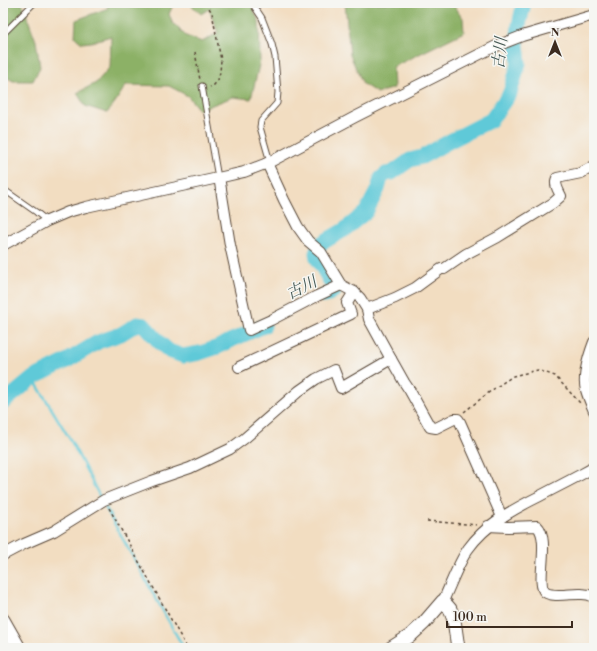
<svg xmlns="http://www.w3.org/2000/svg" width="597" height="651" font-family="'Libre Bodoni','Noto Serif JP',serif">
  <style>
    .forest { fill: #8cb166; stroke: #646e42 }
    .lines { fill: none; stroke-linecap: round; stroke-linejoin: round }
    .stream { stroke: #5ec9d8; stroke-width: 2.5 }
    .river { stroke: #5ec9d8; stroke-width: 15 }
    .service-casing { stroke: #564536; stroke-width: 7 }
    .minor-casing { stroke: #564536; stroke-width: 12 }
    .tertiary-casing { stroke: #564536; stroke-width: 15 }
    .path { stroke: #564536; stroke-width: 1.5; stroke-dasharray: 3 3; stroke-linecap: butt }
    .service { stroke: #fff; stroke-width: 5 }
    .minor { stroke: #fff; stroke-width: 10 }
    .tertiary { stroke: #fff; stroke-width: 13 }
    .labels { text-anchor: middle; stroke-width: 3; stroke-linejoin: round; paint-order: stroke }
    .water-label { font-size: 16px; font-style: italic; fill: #465a56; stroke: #f6f6f2 }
  </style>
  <rect width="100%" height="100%" fill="#f6f6f2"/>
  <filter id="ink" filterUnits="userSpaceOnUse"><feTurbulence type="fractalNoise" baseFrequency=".025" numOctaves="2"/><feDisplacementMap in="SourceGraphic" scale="8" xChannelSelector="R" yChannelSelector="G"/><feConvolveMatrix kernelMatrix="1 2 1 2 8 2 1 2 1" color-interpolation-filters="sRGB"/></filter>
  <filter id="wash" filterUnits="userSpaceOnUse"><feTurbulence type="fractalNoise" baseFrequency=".012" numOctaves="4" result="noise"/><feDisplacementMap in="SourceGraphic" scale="16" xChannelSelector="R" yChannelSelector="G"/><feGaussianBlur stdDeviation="0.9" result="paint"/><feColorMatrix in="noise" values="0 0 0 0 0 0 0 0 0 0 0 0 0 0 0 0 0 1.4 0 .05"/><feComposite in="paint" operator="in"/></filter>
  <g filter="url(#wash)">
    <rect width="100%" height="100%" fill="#f2ddc1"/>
    <!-- forest -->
    <g class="forest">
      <polygon points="3,3 22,3 36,41 40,67 33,81 13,81 3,75"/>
      <polygon points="106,3 174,3 169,14 172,22 186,36 202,42 218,33 209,9 201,14 189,3 250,3 259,21 260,61 251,99 233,97 199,110 188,96 169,86 126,85 116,101 107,113 85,106 77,93 96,83 110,67 111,36 91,42 82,43 75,37 76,20 108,8"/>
      <polygon points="345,3 452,3 463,18 464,32 393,67 394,88 377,93 363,84 350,55"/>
    </g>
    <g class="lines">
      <!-- stream -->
      <g class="stream">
        <polyline points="33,378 71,441 101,499"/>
        <polyline points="104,505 174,631 184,648"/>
      </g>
      <!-- river -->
      <g class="river">
        <polyline points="325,296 335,290 317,258 316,253 320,244 344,230 366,212 378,189 381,178 386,174 392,173 410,160 422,157 450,141 491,120 510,93 519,63 517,44 519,25 524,3"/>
        <polyline points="3,403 33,378 65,362 98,342 121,334 137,324 144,325 160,343 169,351 183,356 200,353 218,347 232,340 264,326"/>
      </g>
    </g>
  </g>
  <g filter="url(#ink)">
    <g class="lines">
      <!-- service casing -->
      <g class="service-casing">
        <g id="service">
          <polyline points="252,3 262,18 272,44 275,57 278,92 277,103 261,121 260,127 270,162"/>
          <polyline points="3,36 4,33 34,3"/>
          <polyline points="202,86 218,178"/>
          <polyline points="3,189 36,212 47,221"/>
        </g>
      </g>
      <!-- minor casing -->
      <g class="minor-casing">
        <g id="minor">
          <polyline points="267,163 284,200 298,227 308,241 321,252 341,285 354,292 360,298 367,309 369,319 391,359 404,382 410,391 430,427 436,428 454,419 458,419 460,422 502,517"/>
          <polyline points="218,178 220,183 230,245 249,330 271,320 317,296 341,285"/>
          <polyline points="3,245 47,221 68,212 86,207 218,178 244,172 270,162 355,117 494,47 522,36 594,15"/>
          <path d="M 367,309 L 395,298 L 415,288 L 441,269 L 444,269 L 466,254 L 498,237 L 553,203 L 561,196 C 558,190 554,184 557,178 L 581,173 L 594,166"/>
          <path d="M 594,342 C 589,355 582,376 586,390 C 588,397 591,404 594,411"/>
          <polyline points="239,367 351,314 347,303 354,292"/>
          <path d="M 488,526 L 508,527 L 537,526 C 551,539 535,584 545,592 C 552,598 573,593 582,594 C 586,594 590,595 594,597"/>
          <polyline points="3,555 24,544 54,531 104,500 152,481 190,468 230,449 245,438 299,391 316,379 334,370 341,388 391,359"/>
          <path d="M 443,601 C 451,584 458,564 468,549 C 486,524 512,510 538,497 C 553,489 567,482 582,474 L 591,469 L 594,465"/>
        </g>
      </g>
      <!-- tertiary casing -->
      <g class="tertiary-casing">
        <g id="tertiary">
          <polyline points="3,620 19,648"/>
          <polyline points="391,648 410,636 424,623 443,601 450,609 454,620 458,648"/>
        </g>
      </g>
      <!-- path -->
      <g class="path">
        <polyline points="206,3 212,13 221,60 220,72 218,80 214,85 210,87"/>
        <polyline points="195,52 200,80"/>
        <polyline points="464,412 492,390 513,376 538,370 555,376 581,404"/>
        <polyline points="109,508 187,648"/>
        <polyline points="427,521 477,525"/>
      </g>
      <!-- service -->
      <use href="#service" class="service"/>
      <!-- minor -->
      <use href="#minor" class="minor"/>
      <!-- tertiary -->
      <use href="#tertiary" class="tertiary"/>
    </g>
  </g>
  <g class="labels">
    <!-- water labels -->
    <g class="water-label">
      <text transform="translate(499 53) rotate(-84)" y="6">古川</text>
      <text transform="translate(301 287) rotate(-27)" y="6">古川</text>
    </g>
  </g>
  <!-- margin -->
  <rect width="597" height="651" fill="none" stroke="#f6f6f2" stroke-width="16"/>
  <!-- north arrow -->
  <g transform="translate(555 42)" stroke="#f6f6f2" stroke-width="3" paint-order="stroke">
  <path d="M0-3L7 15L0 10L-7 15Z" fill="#3b2a1e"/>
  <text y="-6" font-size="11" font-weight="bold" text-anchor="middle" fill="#3b2a1e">N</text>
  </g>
  <!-- scale -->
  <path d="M447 621v6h125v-6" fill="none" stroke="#3b2a1e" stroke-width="2"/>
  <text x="453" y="621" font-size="12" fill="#3b2a1e" stroke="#f6f6f2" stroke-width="3" paint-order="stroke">100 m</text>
</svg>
